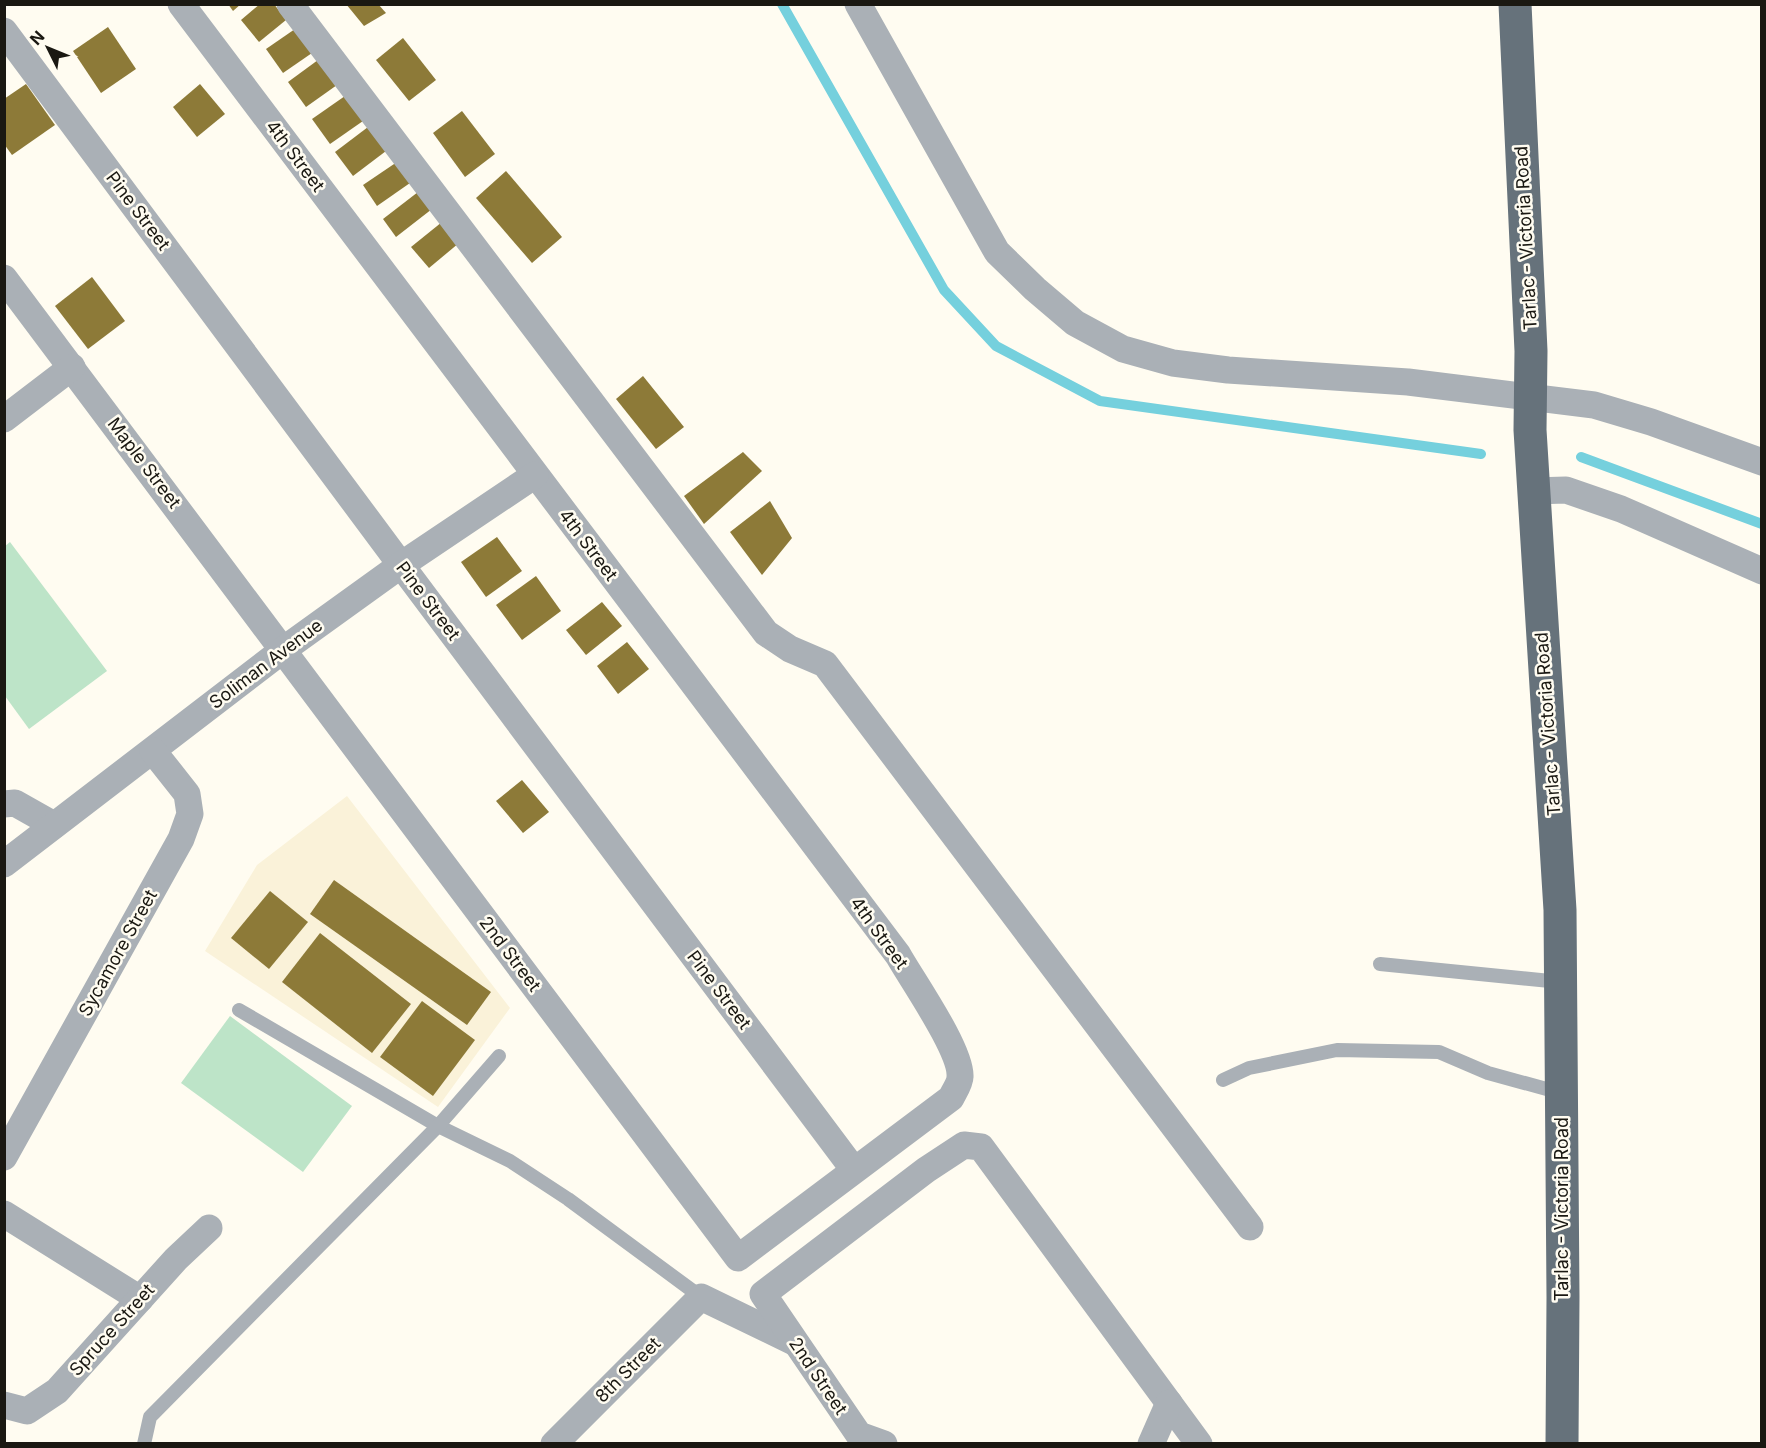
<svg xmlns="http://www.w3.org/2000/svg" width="1766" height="1448" font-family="Inter,sans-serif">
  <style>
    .built { fill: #faf2d9 }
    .green { fill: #bde4c8 }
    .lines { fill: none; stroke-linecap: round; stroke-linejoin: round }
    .stream { stroke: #75d0dd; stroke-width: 10 }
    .building { fill: #8d7a38 }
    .lane { stroke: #aab0b6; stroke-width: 14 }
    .street { stroke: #aab0b6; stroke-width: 27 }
    .primary { stroke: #66727b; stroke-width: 33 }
    .labels { text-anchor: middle; stroke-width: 5; stroke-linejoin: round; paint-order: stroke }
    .street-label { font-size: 18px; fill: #1a1812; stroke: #fffcf1 }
  </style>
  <rect width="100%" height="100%" fill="#fffcf1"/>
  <!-- built -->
  <polygon class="built" points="347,796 510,1008 438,1107 205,951 257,865"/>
  <!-- green -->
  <g class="green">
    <polygon points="10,542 107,671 29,729 5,696 4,547"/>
    <polygon points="230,1016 352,1106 303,1172 181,1083"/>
  </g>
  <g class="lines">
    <!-- stream -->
    <g class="stream">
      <polyline points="782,4 944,290 996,346 1100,401 1481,454"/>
      <polyline points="1581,457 1762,524"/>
    </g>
  </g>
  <!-- building -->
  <g class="building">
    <polygon points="228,4 241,4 233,11"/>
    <polygon points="260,4 274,4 286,20 259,42 241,20"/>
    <polygon points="346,4 378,4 386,13 364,26"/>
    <polygon points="108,27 136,69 101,93 73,51"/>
    <polygon points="295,29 312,53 283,73 266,49"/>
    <polygon points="403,38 436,80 409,101 376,60"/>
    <polygon points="318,60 337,85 306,107 288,82"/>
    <polygon points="26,84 55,125 12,155 4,144 4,99"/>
    <polygon points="200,84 225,114 197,137 173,107"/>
    <polygon points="345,96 363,121 330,144 312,119"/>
    <polygon points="462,111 495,154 465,177 433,133"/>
    <polygon points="368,127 386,151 353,176 335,152"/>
    <polygon points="397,162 410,183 377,206 363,185"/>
    <polygon points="506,171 562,237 532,263 476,198"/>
    <polygon points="418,192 432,209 396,237 383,219"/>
    <polygon points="442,222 459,243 429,268 411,247"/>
    <polygon points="92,277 125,321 88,349 55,306"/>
    <polygon points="643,376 684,427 656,449 616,399"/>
    <polygon points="743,452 762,471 704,524 684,496"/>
    <polygon points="770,501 792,538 762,575 730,532"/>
    <polygon points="497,537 522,571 486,597 461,562"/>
    <polygon points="536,576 561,611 522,640 496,605"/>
    <polygon points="602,602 622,626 586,655 566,630"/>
    <polygon points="627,642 649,669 618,694 597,666"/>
    <polygon points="522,780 549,812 523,833 496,801"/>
    <polygon points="334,880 491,992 467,1025 310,914"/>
    <polygon points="270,891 308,922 269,969 231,938"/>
    <polygon points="320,933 411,1004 372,1053 282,982"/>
    <polygon points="422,1001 475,1040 433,1096 380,1057"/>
  </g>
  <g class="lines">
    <!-- lane -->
    <g class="lane">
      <polyline points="1380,964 1560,982"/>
      <polyline points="239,1010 438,1126 510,1161 568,1199 701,1297"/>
      <polyline points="1223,1080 1249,1068 1337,1050 1439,1052 1488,1073 1561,1093"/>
      <polyline points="144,1444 150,1417 438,1126 499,1056"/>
    </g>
    <!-- street -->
    <g class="street">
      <polyline points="290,4 766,633 790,649 825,664 1250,1227"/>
      <polyline points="858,4 997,252 1035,289 1075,323 1123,349 1173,363 1228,370 1408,382 1594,405 1651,422 1762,462"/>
      <polyline points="4,31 401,565 854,1170"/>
      <path d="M 4,278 L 738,1258 L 951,1098 C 954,1092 960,1083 960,1077 C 962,1051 912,980 898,955 L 181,4"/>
      <polyline points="4,419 72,367"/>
      <polyline points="1533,491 1566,490 1621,509 1762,571"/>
      <polyline points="4,804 15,803 54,825"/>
      <polyline points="4,864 283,650 401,565 535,475"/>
      <polyline points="4,1157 181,839 190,814 187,794 153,751"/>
      <polyline points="4,1214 140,1299"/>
      <polyline points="4,1405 27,1411 57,1391 176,1259 209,1228"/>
      <polyline points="554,1444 701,1297 794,1342"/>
      <polyline points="884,1444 859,1435 763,1294 926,1170 964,1145 981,1147 1199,1444"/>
      <polyline points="1151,1444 1169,1403"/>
    </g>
    <!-- primary -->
    <polyline class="primary" points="1515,4 1531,351 1530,430 1560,910 1563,1297 1562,1444"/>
  </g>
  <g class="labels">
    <!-- street labels -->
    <g class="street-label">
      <text transform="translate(295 156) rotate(53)" y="6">4th Street</text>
      <text transform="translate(138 211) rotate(53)" y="6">Pine Street</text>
      <text transform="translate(1526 238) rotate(-93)" y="6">Tarlac - Victoria Road</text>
      <text transform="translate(144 463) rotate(53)" y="6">Maple Street</text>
      <text transform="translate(588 545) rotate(53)" y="6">4th Street</text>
      <text transform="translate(428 601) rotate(53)" y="6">Pine Street</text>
      <text transform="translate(266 664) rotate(-37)" y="6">Soliman Avenue</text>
      <text transform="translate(1548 724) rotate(-94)" y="6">Tarlac - Victoria Road</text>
      <text transform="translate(879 933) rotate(54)" y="6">4th Street</text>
      <text transform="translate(118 953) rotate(-61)" y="6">Sycamore Street</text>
      <text transform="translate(510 954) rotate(53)" y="6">2nd Street</text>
      <text transform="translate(719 990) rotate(53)" y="6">Pine Street</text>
      <text transform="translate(1562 1209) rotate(-90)" y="6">Tarlac - Victoria Road</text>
      <text transform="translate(112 1330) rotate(-48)" y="6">Spruce Street</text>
      <text transform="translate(628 1370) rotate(-45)" y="6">8th Street</text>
      <text transform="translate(818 1376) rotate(56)" y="6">2nd Street</text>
    </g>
  </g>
  <!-- border -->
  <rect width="1766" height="1448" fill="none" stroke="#1a1812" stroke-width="12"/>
  <!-- north arrow -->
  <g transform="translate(48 48) rotate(313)" stroke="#fffcf1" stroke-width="4.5" paint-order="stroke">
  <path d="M0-4.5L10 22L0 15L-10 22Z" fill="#1a1812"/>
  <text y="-9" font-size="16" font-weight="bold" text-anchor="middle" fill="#1a1812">N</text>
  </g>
</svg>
